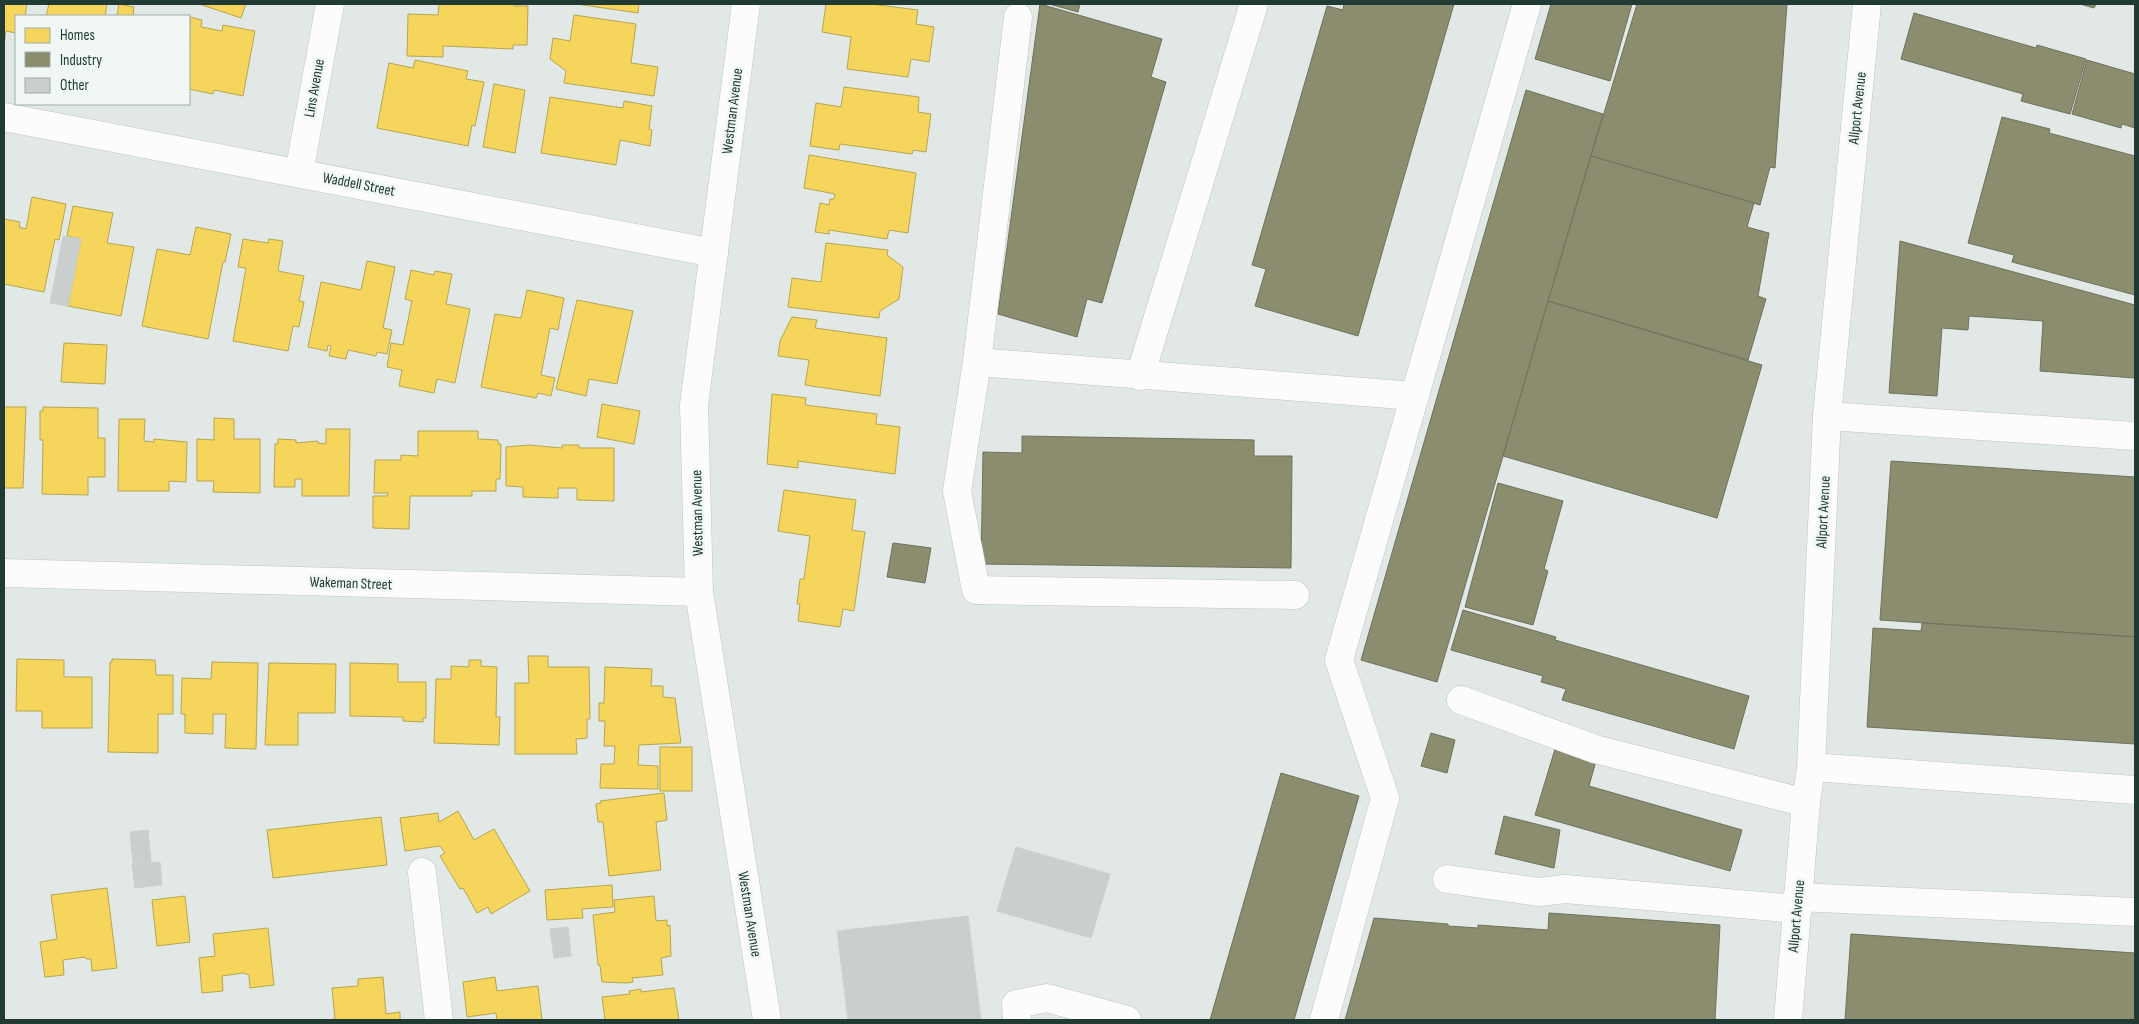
<svg xmlns="http://www.w3.org/2000/svg" width="2139" height="1024" font-family="'Sofia Sans Condensed',sans-serif">
  <style>
    .homes { fill: #f6d55c; stroke: #b6a650 }
    .industry { fill: #8c8c6e; stroke: #6c735d }
    .building { fill: #cacfcd; stroke: #cbd1ce }
    .lines { fill: none; stroke-linecap: round; stroke-linejoin: round }
    .minor-casing { stroke: #bfc5c2; stroke-width: 29 }
    .minor { stroke: #fbfcfb; stroke-width: 28 }
    .labels { text-anchor: middle; stroke-width: 5; stroke-linejoin: round; paint-order: stroke }
    .street-label { font-size: 15px; fill: #223a34; stroke: #f0f7f4 }
  </style>
  <rect width="100%" height="100%" fill="#e2e8e5"/>
  <!-- homes -->
  <g class="homes">
    <polygon points="4,4 27,4 25,16 16,16 16,33 6,31 4,45"/>
    <polygon points="49,4 107,4 105,16 46,16"/>
    <polygon points="119,4 134,7 133,16 117,16"/>
    <polygon points="199,4 246,4 241,18"/>
    <polygon points="439,4 514,4 514,6 528,6 527,45 513,45 513,49 443,46 443,57 407,56 408,14 438,15"/>
    <polygon points="576,4 639,4 638,13"/>
    <polygon points="826,4 871,4 918,10 916,24 934,27 929,62 911,59 908,77 847,69 851,37 822,32"/>
    <polygon points="574,15 636,24 631,63 658,67 654,96 564,83 566,71 550,59 553,38 570,41"/>
    <polygon points="190,17 202,20 201,27 222,31 223,25 255,31 243,96 214,90 213,94 189,89"/>
    <polygon points="415,60 468,71 466,79 484,82 475,126 472,125 468,146 377,128 389,63 413,68"/>
    <polygon points="494,84 525,90 515,153 483,147"/>
    <polygon points="844,87 919,97 918,112 931,114 926,152 913,150 912,154 840,144 839,150 810,146 816,103 841,107"/>
    <polygon points="550,97 623,108 624,101 652,106 649,129 652,130 650,146 620,140 616,165 541,153"/>
    <polygon points="809,155 916,173 908,233 889,230 887,239 829,230 829,234 815,232 820,203 829,205 830,199 834,199 835,194 804,188"/>
    <polygon points="32,197 66,204 59,240 55,239 44,292 4,284 4,219 20,222 19,227 26,229"/>
    <polygon points="73,206 113,213 107,243 134,247 121,316 68,306 81,239 67,236"/>
    <polygon points="196,227 231,234 225,262 223,262 208,339 142,326 157,249 190,255"/>
    <polygon points="243,239 268,243 269,239 283,241 278,271 304,276 299,301 304,302 299,327 293,326 288,351 233,341 246,268 238,267"/>
    <polygon points="826,243 888,250 887,255 903,267 899,299 880,311 879,318 788,307 792,278 821,282"/>
    <polygon points="367,261 395,267 383,328 392,330 387,354 377,352 376,356 348,350 346,359 329,356 331,346 328,345 327,351 308,347 321,282 361,290"/>
    <polygon points="411,270 434,275 435,271 452,274 446,304 470,309 455,383 437,379 434,393 399,386 402,370 387,367 391,343 403,345 412,301 405,299"/>
    <polygon points="527,290 564,298 558,330 550,328 541,375 555,378 551,396 538,393 536,398 481,387 495,314 521,318"/>
    <polygon points="577,300 633,311 617,384 589,379 586,396 556,389"/>
    <polygon points="792,317 817,320 815,328 887,338 880,396 805,385 809,360 778,356 780,341"/>
    <polygon points="64,343 107,345 105,384 61,382"/>
    <polygon points="772,394 806,398 805,405 877,414 876,424 900,427 895,474 798,461 798,468 767,464"/>
    <polygon points="602,404 640,411 634,444 597,437"/>
    <polygon points="4,407 26,407 23,488 4,488"/>
    <polygon points="43,407 98,408 98,438 105,438 105,477 88,477 88,495 42,494 43,440 40,440 40,411 43,411"/>
    <polygon points="214,418 234,419 234,439 260,439 260,493 213,492 214,481 197,481 197,439 214,440"/>
    <polygon points="119,419 145,419 144,441 154,442 154,439 187,442 186,482 169,481 169,491 118,491"/>
    <polygon points="326,429 350,429 349,496 302,496 302,479 295,479 295,487 274,487 275,444 278,444 278,439 296,440 296,443 318,441 318,443 326,444"/>
    <polygon points="418,431 478,431 478,439 498,440 498,444 501,444 500,479 496,479 496,491 472,491 472,496 410,496 409,529 373,528 373,496 387,496 388,493 374,493 375,460 401,460 401,455 418,456"/>
    <polygon points="529,445 562,448 562,445 579,445 579,448 614,448 614,501 577,500 577,488 558,488 558,498 523,497 523,487 506,486 506,447"/>
    <polygon points="784,490 856,500 852,530 865,532 854,611 843,609 840,627 798,621 800,604 797,604 800,579 804,579 810,536 778,531"/>
    <polygon points="528,656 548,656 548,667 589,667 590,719 587,719 587,738 576,739 577,754 515,754 515,683 529,683"/>
    <polygon points="17,659 64,660 64,677 92,677 92,728 42,728 42,711 16,711"/>
    <polygon points="112,659 155,660 156,675 173,675 173,714 158,714 158,753 108,752 110,662 112,662"/>
    <polygon points="469,660 481,660 481,666 497,667 496,717 500,717 499,745 434,743 436,679 451,679 451,666 469,667"/>
    <polygon points="212,662 258,663 256,749 225,748 226,714 213,714 213,734 185,733 185,714 181,714 182,678 211,679"/>
    <polygon points="269,663 336,664 335,713 298,713 298,745 265,745"/>
    <polygon points="350,663 398,664 398,682 426,682 426,718 423,718 423,722 403,721 403,717 350,716"/>
    <polygon points="605,667 652,669 651,686 663,686 663,697 675,698 681,743 639,745 638,765 658,766 658,789 600,788 601,764 614,764 615,746 604,746 605,721 599,721 599,703 604,703"/>
    <rect x="660" y="747" width="32" height="44"/>
    <polygon points="664,793 667,820 656,822 661,870 609,876 603,822 598,822 596,804 601,803 600,801"/>
    <polygon points="458,811 474,840 494,829 530,891 491,914 488,907 477,913 463,888 460,889 440,856 445,853 440,846 405,851 400,818 438,813 439,822"/>
    <polygon points="381,817 387,865 273,878 267,830"/>
    <polygon points="612,885 613,907 582,909 583,918 547,920 545,890"/>
    <polygon points="107,888 117,968 92,971 91,959 86,959 85,957 63,960 64,975 45,977 40,942 57,939 51,895"/>
    <polygon points="185,896 190,942 157,946 152,900"/>
    <polygon points="654,896 656,921 667,920 667,926 670,925 671,956 661,958 663,975 632,978 633,982 626,983 602,982 600,965 598,965 593,915 615,912 614,900"/>
    <polygon points="268,928 274,985 250,988 249,975 243,973 222,976 223,991 202,993 199,958 215,956 213,934"/>
    <polygon points="383,977 386,1014 400,1012 400,1020 327,1020 335,1019 332,988 358,986 358,979"/>
    <polygon points="495,977 497,991 538,986 542,1020 497,1020 496,1013 467,1017 463,982"/>
    <polygon points="674,988 679,1020 605,1020 602,997 630,994 629,991 641,989 641,992"/>
  </g>
  <!-- industry -->
  <g class="industry">
    <polygon points="1040,4 1162,39 1151,77 1166,82 1102,303 1087,299 1077,337 998,314"/>
    <polygon points="1049,4 1080,4 1078,12"/>
    <polygon points="1344,4 1454,4 1358,336 1255,306 1266,269 1252,265 1327,6 1343,10"/>
    <polygon points="1551,4 1632,4 1610,81 1535,59"/>
    <polygon points="1637,4 1787,4 1775,168 1770,167 1760,205 1591,156"/>
    <polygon points="2080,4 2096,4 2094,8"/>
    <polygon points="1914,13 2036,48 2037,45 2086,59 2070,114 2021,101 2023,94 1901,59"/>
    <polygon points="2087,60 2135,74 2135,128 2122,124 2121,128 2072,114"/>
    <polygon points="1526,90 1603,114 1437,682 1361,660"/>
    <polygon points="2002,117 2050,129 2049,133 2135,156 2135,295 2012,262 2014,255 1968,243"/>
    <polygon points="1591,156 1754,203 1747,227 1769,233 1758,296 1766,299 1748,360 1548,301"/>
    <polygon points="1900,241 2135,305 2135,378 2040,371 2043,321 1969,316 1968,330 1942,328 1937,396 1889,393"/>
    <polygon points="1548,301 1762,365 1717,518 1503,456"/>
    <polygon points="1022,436 1254,440 1254,456 1292,456 1291,568 981,564 983,452 1022,453"/>
    <polygon points="1891,461 2135,477 2135,637 1880,620"/>
    <polygon points="1498,483 1563,501 1544,569 1548,571 1533,625 1465,607"/>
    <polygon points="893,543 931,548 925,583 887,577"/>
    <polygon points="1463,610 1556,637 1555,640 1749,696 1734,749 1562,700 1566,689 1541,682 1543,676 1451,650"/>
    <polygon points="1922,623 2135,637 2135,744 1867,727 1873,628 1921,631"/>
    <polygon points="1431,733 1455,740 1447,773 1421,766"/>
    <polygon points="1555,749 1596,761 1589,786 1742,830 1730,871 1535,815"/>
    <polygon points="1281,773 1359,796 1294,1020 1210,1020"/>
    <polygon points="1504,816 1560,830 1554,868 1495,854"/>
    <polygon points="1549,913 1720,925 1715,1020 1345,1020 1374,918 1448,924 1448,926 1478,928 1478,925 1548,930"/>
    <polygon points="1851,934 2135,953 2135,1020 1845,1020"/>
  </g>
  <!-- building -->
  <g class="building">
    <polygon points="63,236 81,239 68,306 50,303"/>
    <polygon points="148,830 151,862 133,863 130,832"/>
    <polygon points="1016,847 1110,874 1091,938 997,911"/>
    <polygon points="160,862 162,885 135,888 132,864"/>
    <polygon points="968,916 981,1020 848,1020 837,931"/>
    <polygon points="568,927 571,956 554,958 550,929"/>
  </g>
  <g class="lines">
    <!-- minor casing -->
    <g class="minor-casing">
      <g id="minor">
        <polyline points="746,4 694,405 699,592 767,1020"/>
        <polyline points="1018,17 977,362 957,491 976,590 1295,595"/>
        <polyline points="4,117 714,253"/>
        <polyline points="299,173 330,4"/>
        <polyline points="977,362 1415,396"/>
        <polyline points="1140,376 1254,4"/>
        <polyline points="1827,416 2135,436"/>
        <polyline points="4,573 699,592"/>
        <polyline points="1461,700 1595,749 1806,803"/>
        <polyline points="1811,767 2135,790"/>
        <polyline points="422,872 439,1020"/>
        <polyline points="1447,879 1539,892 1565,889 1797,909"/>
        <polyline points="1797,897 2135,912"/>
        <polyline points="1017,1020 1016,1004 1047,998 1127,1020"/>
        <polyline points="1324,1020 1385,798 1339,660 1527,4"/>
        <polyline points="1788,1020 1806,803 1811,767 1827,416 1867,4"/>
      </g>
    </g>
    <!-- minor -->
    <use href="#minor" class="minor"/>
  </g>
  <g class="labels">
    <!-- street labels -->
    <g class="street-label">
      <text transform="translate(314 88) rotate(-80)" y="5">Lins Avenue</text>
      <text transform="translate(1857 108) rotate(-84)" y="5">Allport Avenue</text>
      <text transform="translate(732 111) rotate(-83)" y="5">Westman Avenue</text>
      <text transform="translate(359 184) rotate(11)" y="5">Waddell Street</text>
      <text transform="translate(1823 512) rotate(-87)" y="5">Allport Avenue</text>
      <text transform="translate(697 513) rotate(-91)" y="5">Westman Avenue</text>
      <text transform="translate(351 583) rotate(2)" y="5">Wakeman Street</text>
      <text transform="translate(750 914) rotate(81)" y="5">Westman Avenue</text>
      <text transform="translate(1796 916) rotate(-85)" y="5">Allport Avenue</text>
    </g>
  </g>
  <!-- border -->
  <rect width="2139" height="1024" fill="none" stroke="#223a34" stroke-width="10"/>
  <!-- legend -->
  <rect x="15" y="15" width="175" height="90" fill="#f0f7f4" stroke="#9eaba7"/>
  <rect x="25" y="28" width="25" height="15" fill="#f6d55c" stroke="#9eaba7"/>
  <text x="60" y="40" font-size="15" fill="#223a34">Homes</text>
  <rect x="25" y="52" width="25" height="15" fill="#8c8c6e" stroke="#9eaba7"/>
  <text x="60" y="65" font-size="15" fill="#223a34">Industry</text>
  <rect x="25" y="78" width="25" height="15" fill="#cacfcd" stroke="#9eaba7"/>
  <text x="60" y="90" font-size="15" fill="#223a34">Other</text>
</svg>
